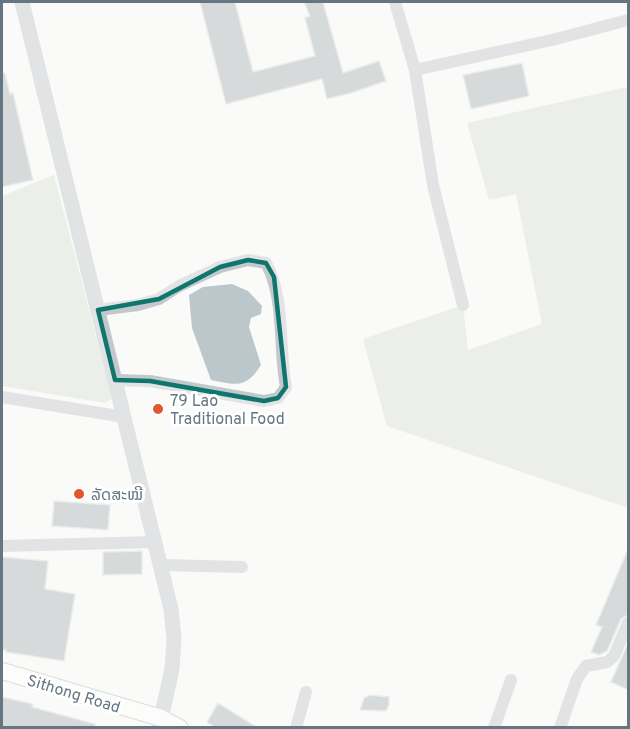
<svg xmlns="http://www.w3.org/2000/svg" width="630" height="729" font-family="Overpass,'Noto Sans Lao',sans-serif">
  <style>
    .green { fill: #dadfd7 }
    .water { fill: #bbc7cb }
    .building { fill: #aab3b9; stroke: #dcdcda; stroke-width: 1.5 }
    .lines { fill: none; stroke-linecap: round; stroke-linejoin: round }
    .secondary-casing { stroke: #b3babf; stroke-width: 18 }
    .minor { stroke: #c3c8cc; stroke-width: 12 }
    .tertiary { stroke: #c3c8cc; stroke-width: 15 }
    .secondary { stroke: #fff; stroke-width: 16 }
    .marked { fill: none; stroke: #0f766e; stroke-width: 4.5; stroke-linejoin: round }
    .poi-dot { fill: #e4572e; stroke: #fff; stroke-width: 2 }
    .labels { text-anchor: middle; stroke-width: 6; stroke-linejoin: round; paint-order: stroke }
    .poi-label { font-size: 16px; fill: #657683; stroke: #fff; text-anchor: start }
    .street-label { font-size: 16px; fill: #657683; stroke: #fff }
  </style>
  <rect width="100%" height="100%" fill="#fafaf8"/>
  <!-- green -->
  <g class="green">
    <polygon points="628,87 628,508 387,426 363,339 463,305 468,350 542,324 516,194 489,200 467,123"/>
    <polygon points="54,175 112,399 105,403 2,386 2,196"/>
  </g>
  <!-- water -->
  <path class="water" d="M 232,284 L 248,291 L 262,306 L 261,314 L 251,318 L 249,327 L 261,365 C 246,389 236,385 211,380 L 192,328 L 189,295 L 203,287 Z"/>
  <!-- building -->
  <g class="building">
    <polygon points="200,2 235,2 253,72 315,56 305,18 310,16 304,2 323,2 343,73 379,61 386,81 351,93 327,99 322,79 226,104"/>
    <polygon points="522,63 529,96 471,109 463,75"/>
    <polygon points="2,73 5,73 10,94 13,93 33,180 2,187"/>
    <polygon points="54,501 110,505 108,530 52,526"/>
    <polygon points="628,549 628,615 621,619 607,651 599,655 591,652 602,627 596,625"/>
    <polygon points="142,551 142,574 103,575 103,552"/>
    <polygon points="2,557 48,561 45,589 75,594 64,661 6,652 6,650 2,650"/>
    <polygon points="628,643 628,690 611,682"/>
    <polygon points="370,695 389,697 389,705 386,711 360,710 364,698"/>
    <polygon points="2,697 33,704 32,707 95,724 95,728 2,728"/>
    <polygon points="218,703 258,728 216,728 207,722"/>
  </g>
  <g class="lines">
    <!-- secondary casing -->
    <g class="secondary-casing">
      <polyline id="secondary" points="2,671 161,718 180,728"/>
    </g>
    <!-- minor -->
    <g class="minor">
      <polyline points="395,2 415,70 433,185 463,305"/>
      <polyline points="415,70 552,40 628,20"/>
      <path d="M 98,310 L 138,305 L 159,299 L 179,286 L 220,267 L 248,260 L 266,263 C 286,300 278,347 286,387 L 278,398 L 264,401 L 150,381 L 115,380"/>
      <polyline points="2,397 124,417"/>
      <polyline points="2,546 155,542"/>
      <polyline points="162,565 242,567"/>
      <polyline points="296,728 306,692"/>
      <polyline points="494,728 511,680"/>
      <polyline points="560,728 577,679 586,666 607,662 614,656 628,623"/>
    </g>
    <!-- tertiary -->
    <polyline class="tertiary" points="22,2 171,609 174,638 172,669 159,728"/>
    <!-- secondary -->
    <use href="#secondary" class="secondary"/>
  </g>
  <!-- marked area -->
  <path d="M0 0H630V729H0ZM 248,260 L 266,263 L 274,277 L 286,387 L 278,398 L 264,401 L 150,381 L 115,380 L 98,310 L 159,299 L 220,267 Z" fill="#fafaf8" fill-opacity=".55" fill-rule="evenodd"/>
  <path class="marked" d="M 248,260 L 266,263 L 274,277 L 286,387 L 278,398 L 264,401 L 150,381 L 115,380 L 98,310 L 159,299 L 220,267 Z"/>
  <!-- markers -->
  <g class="poi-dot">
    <circle cx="158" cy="409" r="6"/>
    <circle cx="79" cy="494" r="6"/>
  </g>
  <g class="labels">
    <!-- poi labels -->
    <g class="poi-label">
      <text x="170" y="406">79 Lao<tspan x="170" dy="18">Traditional Food</tspan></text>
      <text x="91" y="500">ລັດສະໝີ</text>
    </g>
    <!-- street labels -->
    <g class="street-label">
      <text transform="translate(74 693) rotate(17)" y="6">Sithong Road</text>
    </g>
  </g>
  <!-- border -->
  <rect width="630" height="729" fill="none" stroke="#657683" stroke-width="6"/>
</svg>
